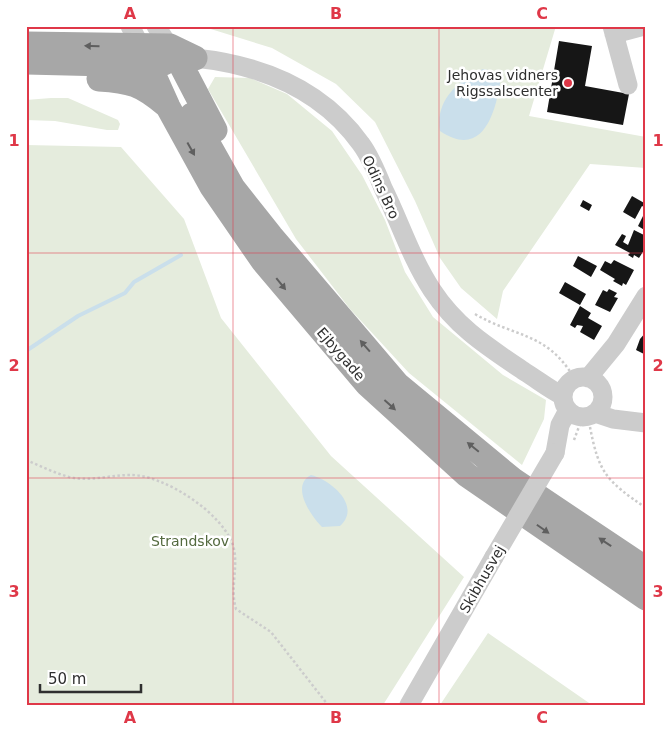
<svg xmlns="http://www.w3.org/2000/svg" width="672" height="731" font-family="'DejaVu Sans',sans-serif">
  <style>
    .green { fill: #e5ecdd }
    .water { fill: #cadfeb }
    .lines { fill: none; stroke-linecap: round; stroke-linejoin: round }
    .stream { stroke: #cadfeb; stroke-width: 4 }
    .building { fill: #161616 }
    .path { stroke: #ccc; stroke-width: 2.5; stroke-dasharray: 2.5 2.5; stroke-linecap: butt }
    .minor { stroke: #ccc; stroke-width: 19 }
    .major { stroke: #a7a7a7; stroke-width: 25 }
    .minor-bridge { stroke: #ccc; stroke-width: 19 }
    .oneway { fill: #5f5f5f }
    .grid { fill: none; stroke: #df3848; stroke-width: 1; stroke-opacity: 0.55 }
    .poi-dot { fill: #df3848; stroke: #fff; stroke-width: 2 }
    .labels { text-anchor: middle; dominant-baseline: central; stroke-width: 5; stroke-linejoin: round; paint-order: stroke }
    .poi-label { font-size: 14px; fill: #2f2f2f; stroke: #fff; text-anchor: end }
    .street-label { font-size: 14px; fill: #2f2f2f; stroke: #fff }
    .park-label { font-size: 14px; fill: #53693e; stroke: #fff }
    .neatline { fill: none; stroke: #df3848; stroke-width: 2 }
    .grid-label { font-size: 16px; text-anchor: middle; font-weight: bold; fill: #df3848 }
  </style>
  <rect width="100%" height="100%" fill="#fff"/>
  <path class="green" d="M 201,26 L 556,26 L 529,116 L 646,137 L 646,168 L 590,164 L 503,291 L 497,319 L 461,288 L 440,258 L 415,201 L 375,122 L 336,84 L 272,48 Z
    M 215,77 L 250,78 L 287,94 L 332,131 L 362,175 L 385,220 L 405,272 L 433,317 L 503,375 L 546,400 L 544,419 L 522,465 L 409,373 L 350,309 L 296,239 L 208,89 Z
    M 51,98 L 68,98 L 118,120 L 120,124 L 118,130 L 107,130 L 55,121 L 26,120 L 26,100 Z
    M 26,145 L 121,147 L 184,219 L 221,318 L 331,456 L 464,577 L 383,705 L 26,705 Z
    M 488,633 L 592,705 L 440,705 Z"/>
  <path class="water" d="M 483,69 L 494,71 L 501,76 C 497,109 484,161 440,131 C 435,100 458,81 483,69 Z
    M 311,475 C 331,480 362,506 340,526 L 322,527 C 311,516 290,486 311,475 Z"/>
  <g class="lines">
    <path class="stream" d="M 26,351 L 78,316 L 125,293 L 134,282 L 181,255"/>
  </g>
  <path class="building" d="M 559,41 L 592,46 L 585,86 L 629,94 L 623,125 L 547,112 Z
    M 632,196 L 646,204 L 646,208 L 642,206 L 635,219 L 623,212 Z
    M 583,200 L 592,205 L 589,211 L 580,206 Z
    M 646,210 L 646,231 L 638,226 Z
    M 634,230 L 646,236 L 646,247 L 639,258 L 634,255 L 633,258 L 628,255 L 630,253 L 615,245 L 622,234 L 626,236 L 623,242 L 628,245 Z
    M 578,256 L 597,266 L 591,277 L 573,266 Z
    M 614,260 L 634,270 L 626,285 L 623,283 L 622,286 L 613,281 L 615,279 L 600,270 L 605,261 L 611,264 Z
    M 565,282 L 586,294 L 580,305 L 559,293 Z
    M 609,289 L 617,293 L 614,297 L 618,298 L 610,312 L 595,305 L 603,290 L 607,292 Z
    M 580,306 L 591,313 L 588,318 L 602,326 L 594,340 L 580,332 L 583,326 L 577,325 L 575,328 L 570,325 Z
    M 646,332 L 646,355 L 636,350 L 640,339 Z"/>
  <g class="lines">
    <path class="path" d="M 475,314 C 514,337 546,332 573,376
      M 590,427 C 599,474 607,481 646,508
      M 574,440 L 580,424
      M 26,460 C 40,466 55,473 69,477 C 90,482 109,475 130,475 C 163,474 226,514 234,549 C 238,568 230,589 236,609 L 271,632 L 328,705"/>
    <path class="minor" d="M 130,26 L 141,47
      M 156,26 L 174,54
      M 612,26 L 628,85
      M 614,34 L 644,26
      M 195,58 C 261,65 321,88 361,144 C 370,156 377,173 383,188 C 400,222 411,258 432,290 C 457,328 488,347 525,372 C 538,380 549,389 563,396
      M563 397a20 20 0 1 1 40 0a20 20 0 1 1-40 0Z
      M 588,378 L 616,344 L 646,296
      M 595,413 L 613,419 L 646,423
      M 555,453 L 560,425 L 568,410
      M 409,705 L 494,557"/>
    <path class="major" d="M 26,44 L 170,46 L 195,58
      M 141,47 L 168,107 L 212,187 L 263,261 L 367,384 L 467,475 L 646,598
      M 179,61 L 215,130
      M 26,62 L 149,65 L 164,63
      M 99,79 C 131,81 141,84 166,105
      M 192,115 L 233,188 L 271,236 L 398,385 L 513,480 L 646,569"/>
    <path class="minor-bridge" d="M 494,557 L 555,453"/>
  </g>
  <defs><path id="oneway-solid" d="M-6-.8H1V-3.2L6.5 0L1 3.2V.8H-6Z" transform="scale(1.25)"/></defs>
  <g class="oneway">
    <use href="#oneway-solid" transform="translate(92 46) rotate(-178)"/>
    <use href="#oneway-solid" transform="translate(191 149) rotate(61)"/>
    <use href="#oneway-solid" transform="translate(281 284) rotate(51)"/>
    <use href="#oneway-solid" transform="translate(365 346) rotate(-131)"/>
    <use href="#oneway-solid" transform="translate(390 405) rotate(42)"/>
    <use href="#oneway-solid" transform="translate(473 447) rotate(-141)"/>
    <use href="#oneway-solid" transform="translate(543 529) rotate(35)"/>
    <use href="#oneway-solid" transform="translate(605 542) rotate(-146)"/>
  </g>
  <path class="grid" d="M 233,26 L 233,705M 439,26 L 439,705M 26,253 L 646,253M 26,478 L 646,478"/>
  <circle class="poi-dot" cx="568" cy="83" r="5"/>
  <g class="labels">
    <g class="poi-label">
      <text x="558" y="75">Jehovas vidners<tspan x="558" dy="16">Rigssalscenter</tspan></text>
    </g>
    <g class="street-label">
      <text transform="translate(381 187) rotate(65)">Odins Bro</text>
      <text transform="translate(341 354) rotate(49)">Ejbygade</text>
      <text transform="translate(482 579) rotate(-60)">Skibhusvej</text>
    </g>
    <g class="park-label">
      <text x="190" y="541">Strandskov</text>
    </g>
  </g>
  <rect width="672" height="731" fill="none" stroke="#ffffff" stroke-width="55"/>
  <path d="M40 684v8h101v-8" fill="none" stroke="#2f2f2f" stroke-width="2.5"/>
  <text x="48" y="684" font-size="15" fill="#2f2f2f" stroke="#ffffff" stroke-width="4" paint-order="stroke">50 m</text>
  <rect x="28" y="28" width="616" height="676" class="neatline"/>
  <g class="grid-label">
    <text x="130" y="19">A</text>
    <text x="336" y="19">B</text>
    <text x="542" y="19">C</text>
    <text x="14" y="146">1</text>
    <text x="658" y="146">1</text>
    <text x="14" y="371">2</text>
    <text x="658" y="371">2</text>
    <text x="14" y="597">3</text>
    <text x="658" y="597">3</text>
    <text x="130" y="723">A</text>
    <text x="336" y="723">B</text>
    <text x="542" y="723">C</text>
  </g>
</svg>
